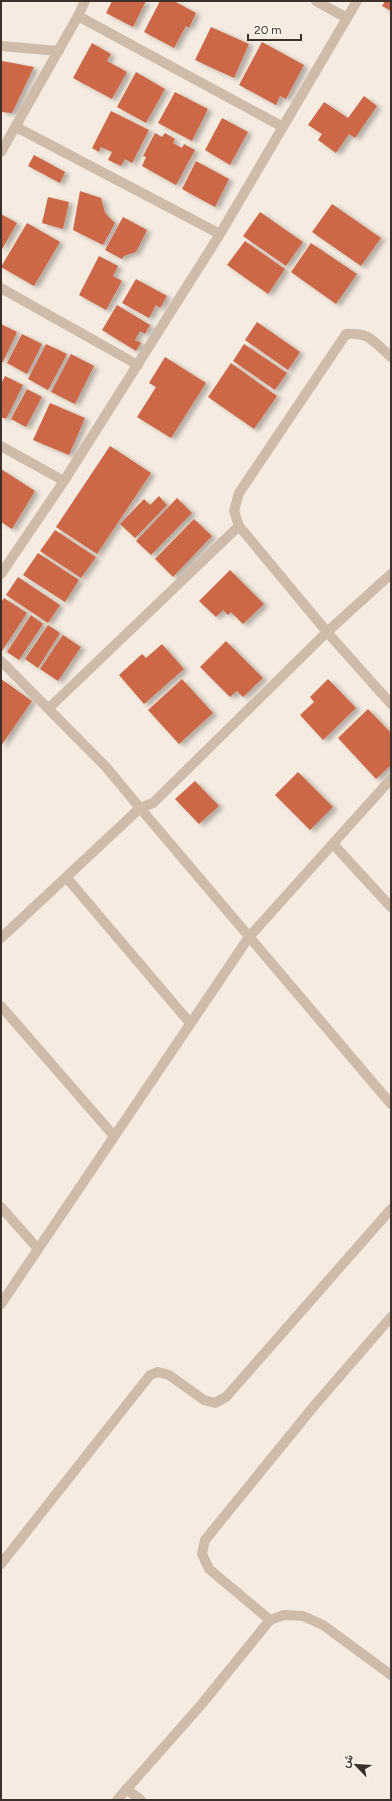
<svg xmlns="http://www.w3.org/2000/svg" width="392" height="1801" font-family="Figtree,Vazirmatn,sans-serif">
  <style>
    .building { fill: #cc6846; filter: url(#shadow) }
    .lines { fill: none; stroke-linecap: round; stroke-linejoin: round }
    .minor { stroke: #cebbaa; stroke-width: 10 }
  </style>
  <defs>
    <filter id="shadow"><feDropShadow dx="4.5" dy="2.5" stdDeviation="2" flood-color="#0004"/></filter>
  </defs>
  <rect width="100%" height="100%" fill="#f5ebe0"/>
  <path class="building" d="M 112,1 L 146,1 L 133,27 L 106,13 Z
    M 160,1 L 174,1 L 196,13 L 189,28 L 186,26 L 174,48 L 144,32 Z
    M 385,1 L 391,1 L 391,11 L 382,6 Z
    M 211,27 L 249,44 L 234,78 L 195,60 Z
    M 262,42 L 304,65 L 286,99 L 280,96 L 276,105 L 239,85 Z
    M 92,43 L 111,54 L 107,61 L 127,72 L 112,99 L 73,78 Z
    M 2,61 L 34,67 L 12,113 L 1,112 Z
    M 136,72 L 165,89 L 146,123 L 117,107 Z
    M 175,92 L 208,109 L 192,141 L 158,123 Z
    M 364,96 L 377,106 L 355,138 L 349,134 L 336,153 L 318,140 L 322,134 L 308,125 L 324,102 L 348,118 Z
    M 111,111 L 149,130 L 132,163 L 125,159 L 121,166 L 108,160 L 112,152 L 101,147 L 99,152 L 92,148 Z
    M 222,118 L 248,132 L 230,165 L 205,150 Z
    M 155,133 L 162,137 L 165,133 L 175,139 L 173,143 L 182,148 L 184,144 L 195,150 L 176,185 L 142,166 L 146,157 L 143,156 Z
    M 34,155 L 65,172 L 60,183 L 28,166 Z
    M 196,161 L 229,179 L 215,207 L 182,189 Z
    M 80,191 L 101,198 L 105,213 L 115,223 L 103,245 L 73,230 Z
    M 48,197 L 69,202 L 63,229 L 42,223 Z
    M 332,204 L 381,238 L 361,266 L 312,232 Z
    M 260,212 L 303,242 L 286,266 L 243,236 Z
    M 1,214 L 17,223 L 1,251 Z
    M 123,217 L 147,230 L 136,252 L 124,256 L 122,259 L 105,250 Z
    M 27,223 L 60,242 L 34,286 L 1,267 Z
    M 245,241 L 285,269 L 268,294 L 227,265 Z
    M 311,243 L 357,274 L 336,304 L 291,272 Z
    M 99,256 L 118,266 L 113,276 L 122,281 L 106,310 L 79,295 Z
    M 136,279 L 167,296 L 160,308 L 156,305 L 149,318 L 122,303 Z
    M 117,305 L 150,325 L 145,334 L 140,331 L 135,340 L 141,343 L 136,351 L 102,330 Z
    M 257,322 L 300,352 L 288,370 L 245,340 Z
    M 1,324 L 17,332 L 3,362 L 1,362 Z
    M 22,334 L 42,344 L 27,374 L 7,363 Z
    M 46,344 L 67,354 L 48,390 L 28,379 Z
    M 244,344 L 287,373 L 275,390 L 233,361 Z
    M 71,354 L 94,366 L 75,404 L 51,392 Z
    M 165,357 L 206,383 L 171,438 L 137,417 L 156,387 L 149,383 Z
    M 231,363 L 277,396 L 254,429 L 208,397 Z
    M 5,376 L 23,385 L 6,419 L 1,417 L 1,384 Z
    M 27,389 L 42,397 L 26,427 L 11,419 Z
    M 50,403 L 85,418 L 69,455 L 33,440 Z
    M 110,446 L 151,473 L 97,554 L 56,527 Z
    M 1,469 L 35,491 L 12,529 L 1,522 Z
    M 159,496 L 167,505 L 135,538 L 120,524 L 144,499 L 150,505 Z
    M 177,498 L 192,513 L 151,555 L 136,541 Z
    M 194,519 L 212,536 L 173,577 L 155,559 Z
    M 55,530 L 96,557 L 81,578 L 40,551 Z
    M 38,553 L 79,580 L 65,602 L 23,575 Z
    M 230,570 L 264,604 L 243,624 L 231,612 L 228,615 L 223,610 L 216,617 L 199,601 Z
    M 18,577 L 60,605 L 48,623 L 6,595 Z
    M 4,598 L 27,613 L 2,651 L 1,650 L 1,602 Z
    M 31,615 L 43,624 L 19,660 L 7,652 Z
    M 48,625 L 60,633 L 38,668 L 25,659 Z
    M 63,635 L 81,647 L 58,681 L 40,669 Z
    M 226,641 L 263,678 L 243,697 L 237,691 L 230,697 L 200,667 Z
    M 162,644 L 184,669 L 144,704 L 119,675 L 142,654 L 146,658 Z
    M 1,679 L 32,701 L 1,746 Z
    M 182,679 L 213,713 L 179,744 L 148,710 Z
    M 328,679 L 356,708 L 323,740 L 300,715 L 314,702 L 310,697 Z
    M 368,709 L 391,733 L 391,765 L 376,779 L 338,738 Z
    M 298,772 L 333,807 L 310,830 L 275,795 Z
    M 195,781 L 219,806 L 199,824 L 175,799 Z"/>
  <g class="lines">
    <path class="minor" d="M 316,1 L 347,18
      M 78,16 L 283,127
      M 1,46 L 59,51
      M 16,127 L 220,234
      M 1,152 L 78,16 L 85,1
      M 1,288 L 138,365
      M 391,357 C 374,342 370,332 346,334 L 239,493 L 234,511 L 239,526 L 327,632 L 391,704
      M 1,446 L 64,481
      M 1,574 L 64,481 L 220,234 L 357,1
      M 1,661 L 106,767 L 140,808 L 153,803 L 327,632 L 391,574
      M 49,708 L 239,526
      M 333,844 L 391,907
      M 66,877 L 190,1023
      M 1,938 L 140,808 L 391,1104
      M 1,1006 L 114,1136
      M 1,1207 L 38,1249
      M 1,1304 L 249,937 L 391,779
      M 1,1564 L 150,1375 L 158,1372 L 169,1375 L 204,1400 L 215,1403 L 226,1397 L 391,1209
      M 270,1620 L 209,1569 L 202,1554 L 205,1540 L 314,1406 L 391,1317
      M 126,1789 L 141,1800
      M 117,1800 L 201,1705 L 270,1620 L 284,1615 L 303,1616 L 323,1625 L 391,1675"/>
  </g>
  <rect width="392" height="1801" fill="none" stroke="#3b302a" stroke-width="4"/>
  <g transform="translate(356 1765) rotate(295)" stroke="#fbf5ed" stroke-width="3" paint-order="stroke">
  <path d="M0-3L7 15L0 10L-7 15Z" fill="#3b302a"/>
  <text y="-6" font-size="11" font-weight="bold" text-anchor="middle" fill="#3b302a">ش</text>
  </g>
  <path d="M248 34v6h53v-6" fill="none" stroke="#3b302a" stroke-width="2"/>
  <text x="254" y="34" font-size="12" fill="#3b302a" stroke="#fbf5ed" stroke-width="3" paint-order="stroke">20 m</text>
</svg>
